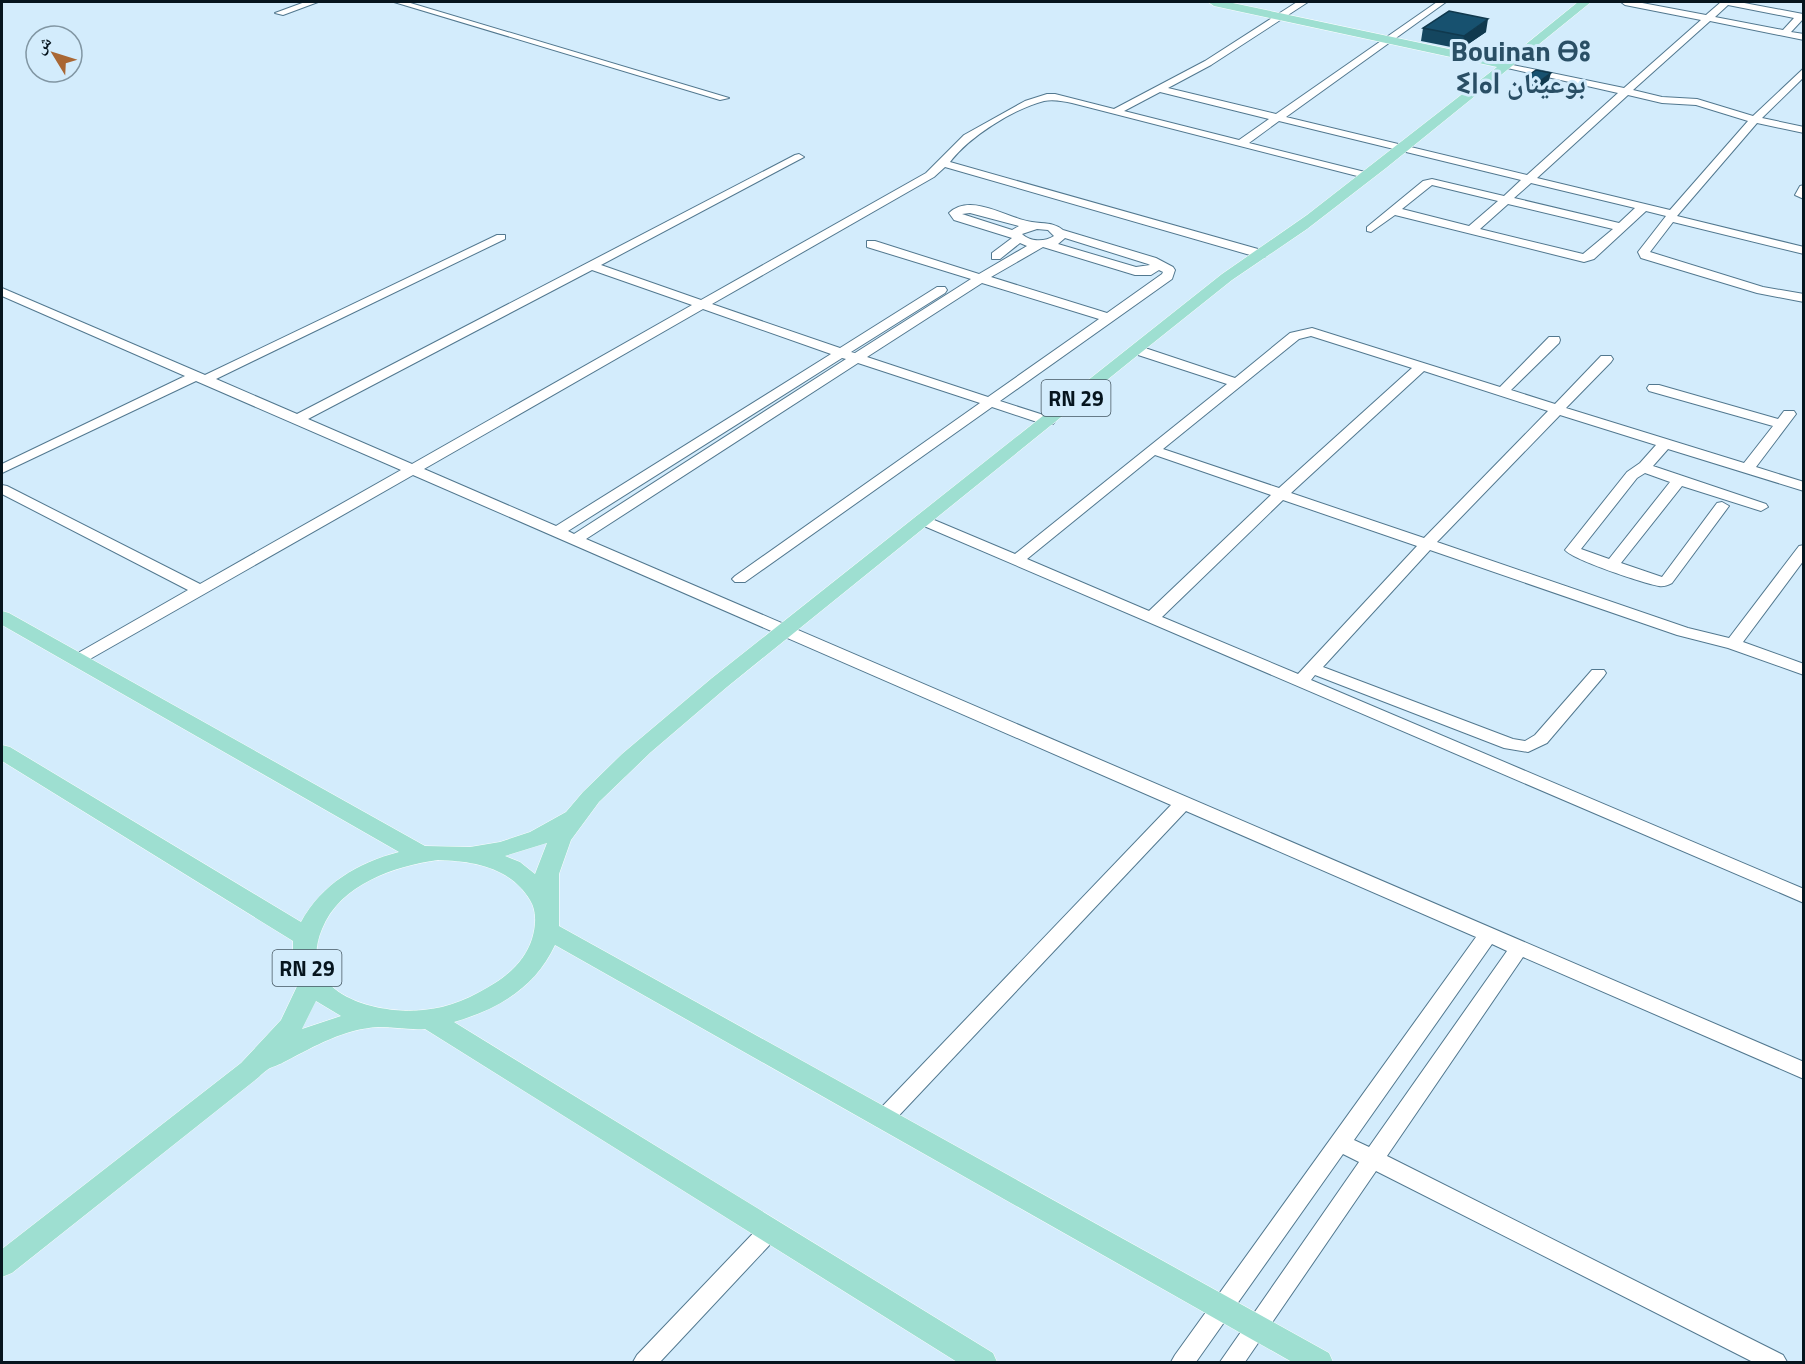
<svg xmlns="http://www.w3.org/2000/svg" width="1805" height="1364" font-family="'Titillium Web','Noto Naskh Arabic','Noto Sans Tifinagh',sans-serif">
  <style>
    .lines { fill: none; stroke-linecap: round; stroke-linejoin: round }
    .minor-casing { stroke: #52788f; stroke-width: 2 }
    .major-casing { stroke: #fff; stroke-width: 1 }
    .minor { fill: #fff; fill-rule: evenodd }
    .major { fill: #9edfd1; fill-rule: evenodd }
    .wall { fill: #14465f }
    .shaded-wall { fill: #10394e }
    .building { fill: #17516f; stroke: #10394e; stroke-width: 1.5 }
    .labels { text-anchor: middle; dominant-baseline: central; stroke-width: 6; stroke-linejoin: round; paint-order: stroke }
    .shield { fill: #d3ecfc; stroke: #445661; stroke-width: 1.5 }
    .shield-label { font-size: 21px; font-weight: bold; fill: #06151e }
    .far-town-label { font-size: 28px; font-weight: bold; fill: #2a4f65; stroke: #d3ecfc }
  </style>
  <rect width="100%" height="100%" fill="#d3ecfc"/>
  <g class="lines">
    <g class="minor-casing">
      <path id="minor" d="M 305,2 L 318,2 L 283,15 L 275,13 Z
        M 394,2 L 407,2 L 729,98 L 720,100 Z
        M 1297,2 L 1308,2 L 1211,65 L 1168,88 L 1276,114 L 1437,2 L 1446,2 L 1286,117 L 1527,175 L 1618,93 L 1503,67 L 1503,63 L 1624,88 L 1701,20 L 1625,5 L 1621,2 L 1637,2 L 1706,15 L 1721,2 L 1739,2 L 1803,14 L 1804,18 L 1791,32 L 1804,34 L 1804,40 L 1710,21 L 1633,90 L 1662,97 L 1697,99 L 1753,116 L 1804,68 L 1804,77 L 1762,118 L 1804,127 L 1804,133 L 1757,123 L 1677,216 L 1804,247 L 1804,254 L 1673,222 L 1650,252 L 1763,287 L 1804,294 L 1804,302 L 1757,293 L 1641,258 L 1638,252 L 1666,216 L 1646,211 L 1594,259 L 1584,262 L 1395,215 L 1371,232 L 1367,231 L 1367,227 L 1423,181 L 1432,179 L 1504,196 L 1521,180 L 1279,121 L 1249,143 L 1369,173 L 1371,175 L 1365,178 L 1072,103 C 1063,101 1053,99 1044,101 C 1013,109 969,137 950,162 L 1265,251 L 1265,257 L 1257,257 L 945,167 L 934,177 L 712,304 L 840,348 L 937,287 L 945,287 L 947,290 L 945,293 L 851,352 L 855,353 L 971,279 L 867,247 L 867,241 L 875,241 L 979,274 L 1027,246 L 1020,243 L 1000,259 L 992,259 L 992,253 L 1012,238 L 954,220 L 949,213 C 971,192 1008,219 1032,222 C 1043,224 1054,222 1063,230 L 1156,258 L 1173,267 L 1175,270 L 1172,279 L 1000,401 L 1053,418 L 1055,421 L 1053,424 L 1043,424 L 992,407 L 745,582 L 735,582 L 732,579 L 735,576 L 980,403 L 858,363 L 586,539 L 1804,1062 L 1804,1079 L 1523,957 L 1387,1156 L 1783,1355 L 1787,1362 L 1753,1362 L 1376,1171 L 1245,1362 L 1220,1362 L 1359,1162 L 1343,1154 L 1196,1362 L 1171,1362 L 1175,1355 L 1476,937 L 1186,811 L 890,1125 L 883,1127 L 876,1125 L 872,1119 L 876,1113 L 1171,805 L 413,475 L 83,663 L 71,663 L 69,660 L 71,657 L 188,590 L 2,494 L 2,485 L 7,486 L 200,584 L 401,470 L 196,381 L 2,473 L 2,464 L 185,376 L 2,296 L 2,288 L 205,375 L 497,235 L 505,235 L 505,239 L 216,379 L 297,414 L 795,155 L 799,154 L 804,157 L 601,265 L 701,300 L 926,173 L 964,135 L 1025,101 L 1047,94 L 1055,94 L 1114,109 L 1205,61 ZM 1728,5 L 1794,18 L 1783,30 L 1715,17 ZM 1160,92 L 1269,119 L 1239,140 L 1124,111 ZM 1628,95 L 1662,103 L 1696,105 L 1748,121 L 1670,210 L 1537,178 ZM 1531,183 L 1635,208 L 1619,223 L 1514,198 ZM 1432,185 L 1498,201 L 1469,226 L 1402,209 ZM 1508,204 L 1613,229 L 1583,254 L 1480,229 ZM 970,213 L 1019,226 L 1012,230 L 962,214 ZM 1037,229 L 1048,230 L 1054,236 C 1045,242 1030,242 1022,234 ZM 1065,238 L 1148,264 L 1150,265 L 1136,267 L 1058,244 ZM 1043,247 L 1135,275 L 1151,275 L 1159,270 L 1163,272 L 1162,274 L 1107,313 L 991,277 ZM 592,270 L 692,305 L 412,464 L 308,419 ZM 982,283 L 1099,319 L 988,397 L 867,357 ZM 703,309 L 831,354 L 556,526 L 424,469 ZM 842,358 L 846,359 L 574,534 L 568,531 ZM 1492,944 L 1507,951 L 1369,1147 L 1354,1140 Z
        M 1804,185 L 1804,199 L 1795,195 L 1800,186 Z
        M 1312,328 L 1500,387 L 1549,337 L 1559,337 L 1560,340 L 1559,343 L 1511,390 L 1555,404 L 1601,356 L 1611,356 L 1613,359 L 1611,362 L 1566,408 L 1744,463 L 1773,426 L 1649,391 L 1647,388 L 1649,385 L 1659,385 L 1778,419 L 1784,411 L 1794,411 L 1796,414 L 1756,467 L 1804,482 L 1804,491 L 1668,449 L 1653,466 L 1766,504 L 1768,507 L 1761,511 L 1682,486 L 1621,563 L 1662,577 L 1717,503 L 1722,502 L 1729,506 L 1672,583 C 1668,585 1664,587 1659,586 C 1643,583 1573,560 1565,550 L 1627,472 L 1640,463 L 1656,445 L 1560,415 L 1437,542 L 1688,628 L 1729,638 L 1799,546 L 1804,545 L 1804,560 L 1743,642 L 1804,664 L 1804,675 L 1728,648 L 1677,635 L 1430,550 L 1323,667 L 1513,739 L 1525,741 L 1535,735 L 1592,670 L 1604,670 L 1606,673 L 1604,676 L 1547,743 L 1528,752 L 1504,748 L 1315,675 L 1311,680 L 1804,889 L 1804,903 L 917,523 L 915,520 L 917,517 L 927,517 L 1015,554 L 1227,384 L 1132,353 L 1131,350 L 1132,347 L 1142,347 L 1235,378 L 1290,333 ZM 1311,336 L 1412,368 L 1279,488 L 1163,449 L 1299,339 ZM 1424,371 L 1548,411 L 1424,538 L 1291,493 ZM 1155,455 L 1271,495 L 1149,611 L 1027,559 ZM 1645,473 L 1670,482 L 1609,559 L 1581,549 L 1637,478 ZM 1283,500 L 1417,546 L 1298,674 L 1162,617 Z
        M 769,1222 L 777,1225 L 780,1231 L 777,1237 L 660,1362 L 633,1362 L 637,1355 L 761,1225 Z"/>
    </g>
    <g class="major-casing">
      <path id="major" d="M 1208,2 L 1228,2 L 1505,61 L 1578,2 L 1591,2 L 1386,168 L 1307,229 L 1232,280 L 1138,355 L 727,687 L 651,752 L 599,802 L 571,840 L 559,874 L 559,926 L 1329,1353 L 1333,1362 L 1292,1362 L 555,945 C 535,988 498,1009 454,1022 L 993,1353 L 997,1362 L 957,1362 L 425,1029 C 409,1030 393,1027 378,1027 C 344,1029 315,1046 286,1061 C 272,1069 272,1064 259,1077 L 12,1273 L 2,1277 L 2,1249 L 241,1063 L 281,1020 L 300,980 L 293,962 L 293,941 L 2,761 L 2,745 L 10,747 L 301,922 C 322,884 357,863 399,852 L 2,625 L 2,611 L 9,613 L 425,846 L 470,847 L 500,842 L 530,832 L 566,812 L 583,792 L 622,754 L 712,678 L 1222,274 L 1307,215 L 1497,67 L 1214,6 ZM 547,843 L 535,874 L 520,862 L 505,856 ZM 438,860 C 473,861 510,867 530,900 C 537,911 536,926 532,939 C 526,958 511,973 495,983 C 473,997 449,1008 423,1010 C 375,1015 295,993 322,929 C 340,884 395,866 438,860 ZM 316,1001 L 341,1016 L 302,1029 Z"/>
    </g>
    <use href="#minor" class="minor"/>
    <use href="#major" class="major"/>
  </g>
  <path class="wall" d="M 1423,28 L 1486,32 L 1461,49 L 1421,41 Z
    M 1525,78 L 1549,80 L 1539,88 L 1524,84 Z"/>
  <path class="shaded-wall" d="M 1488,19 L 1486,32 L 1461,49 L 1464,36 Z
    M 1551,73 L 1549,80 L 1539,88 L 1540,81 Z"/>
  <path class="building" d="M 1449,11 L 1488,19 L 1464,36 L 1423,28 Z
    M 1536,70 L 1551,73 L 1540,81 L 1525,78 Z"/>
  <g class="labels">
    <g class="shield">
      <rect x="1041.5" y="380" width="69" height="36" rx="4.5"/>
      <rect x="272.5" y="950" width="69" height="36" rx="4.5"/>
    </g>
    <g class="shield-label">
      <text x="1076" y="398">RN 29</text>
      <text x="307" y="968">RN 29</text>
    </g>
    <g class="far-town-label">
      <text x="1521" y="50">Bouinan ⴱⵓ<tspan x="1521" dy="32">ⵉⵏⴰⵏ بوعينان</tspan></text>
    </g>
  </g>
  <rect width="1805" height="1364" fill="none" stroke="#06151e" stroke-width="6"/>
  <g transform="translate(54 54) rotate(308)"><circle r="28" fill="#d3ecfc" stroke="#8196a3" stroke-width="1.5"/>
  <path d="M0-4.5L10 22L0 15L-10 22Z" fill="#a96734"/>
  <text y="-9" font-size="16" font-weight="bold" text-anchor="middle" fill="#06151e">ش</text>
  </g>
</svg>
